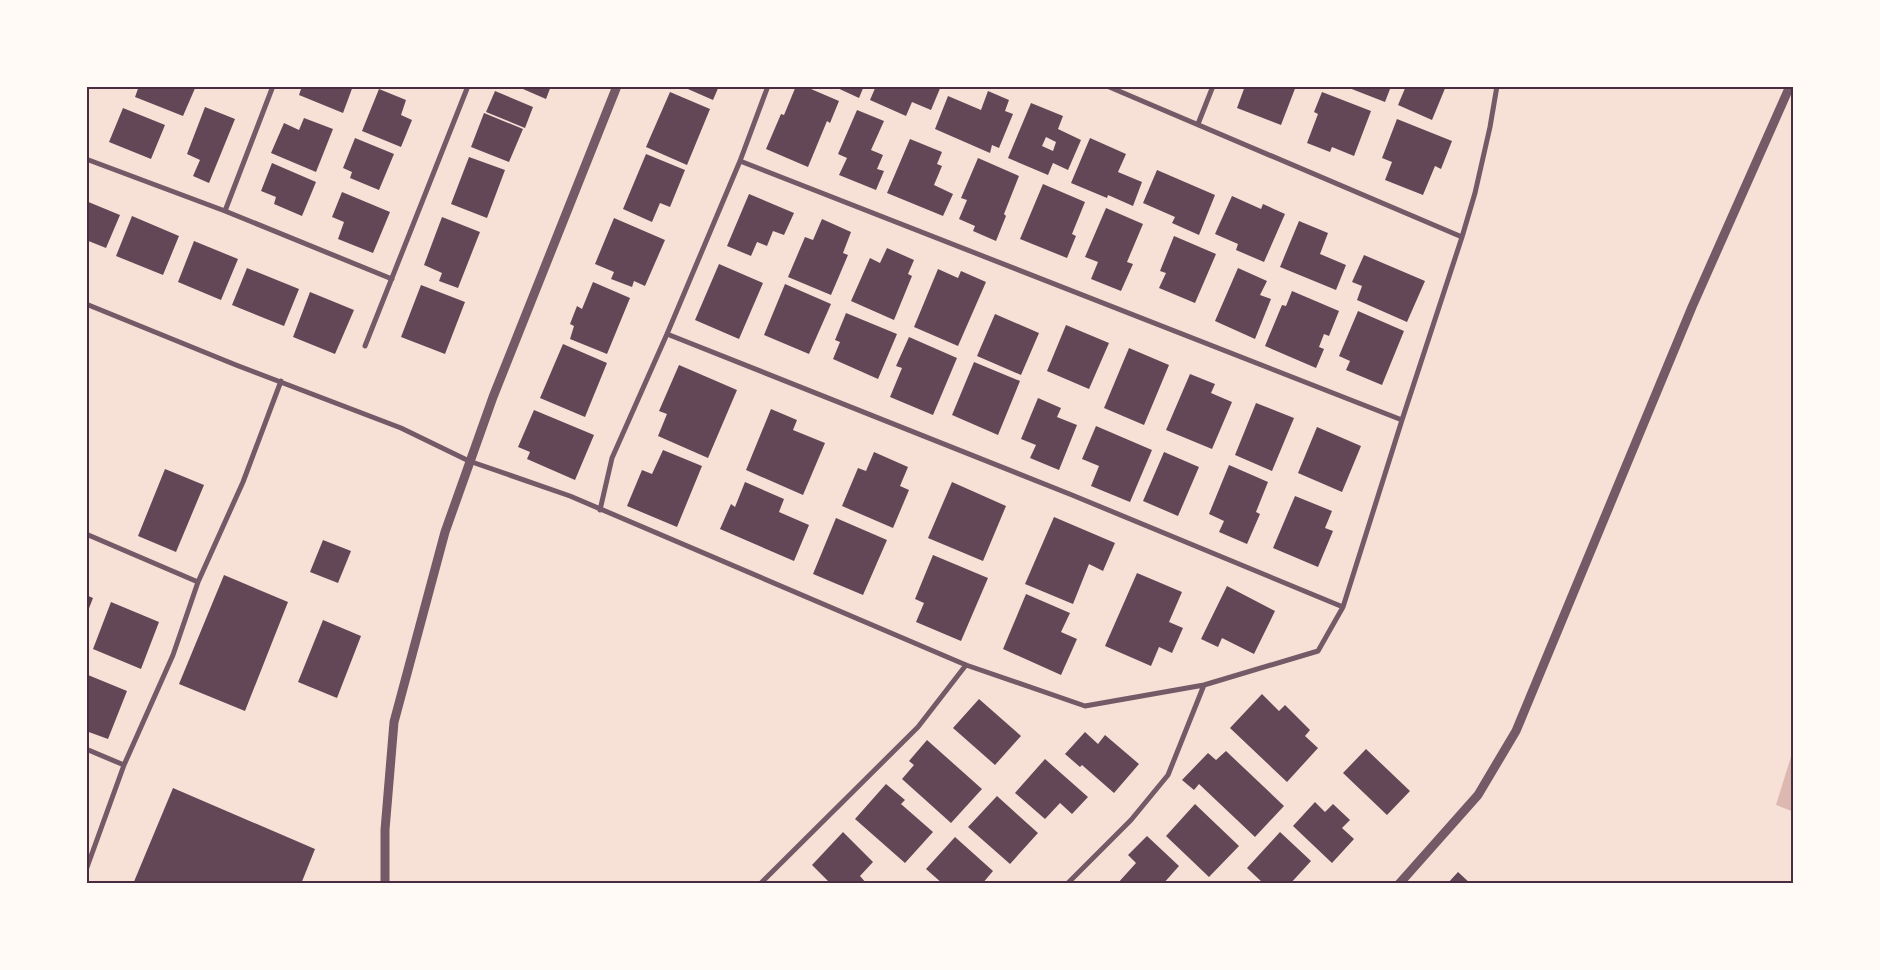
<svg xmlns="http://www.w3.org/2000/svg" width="1880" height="970" font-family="'Roboto Condensed',sans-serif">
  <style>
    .water { fill: #dcb8b0 }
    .building { fill: #644757; fill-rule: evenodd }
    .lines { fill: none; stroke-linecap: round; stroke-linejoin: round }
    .minor { stroke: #755966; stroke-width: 5 }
    .tertiary { stroke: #755966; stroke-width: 9 }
    .neatline { fill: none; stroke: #4a2c40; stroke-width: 2 }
  </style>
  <rect width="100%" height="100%" fill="#f7e1d7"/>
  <path class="water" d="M 1794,747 L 1794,812 L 1776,805 Z"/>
  <path class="building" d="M 139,86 L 196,86 L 183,116 L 135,97 Z
    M 302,86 L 353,86 L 343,113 L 299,95 Z
    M 516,86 L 551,86 L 546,99 Z
    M 681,86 L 719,86 L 713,100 Z
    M 796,86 L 804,86 L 839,101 L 830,123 L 827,121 L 808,167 L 766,149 L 781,114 L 784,115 Z
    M 833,86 L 864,86 L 859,98 Z
    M 876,86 L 941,86 L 931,110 L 912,102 L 906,116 L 870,100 Z
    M 1245,86 L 1296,86 L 1281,125 L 1237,108 Z
    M 1344,86 L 1385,86 L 1390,89 L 1385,102 Z
    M 1406,86 L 1446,86 L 1432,120 L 1398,105 Z
    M 379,89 L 406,100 L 401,115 L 412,120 L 401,147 L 362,131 Z
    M 495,91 L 533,107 L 525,128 L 486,112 Z
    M 988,91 L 1009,100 L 1005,111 L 1013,114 L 999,148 L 992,145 L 990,153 L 935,129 L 948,96 L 981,110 Z
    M 670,92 L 710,109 L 687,165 L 646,147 Z
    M 1322,92 L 1371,111 L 1354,156 L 1332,147 L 1330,152 L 1307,143 L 1318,114 L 1314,112 Z
    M 1031,103 L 1063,116 L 1058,129 L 1081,140 L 1068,170 L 1053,163 L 1048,175 L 1008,158 ZM 1046,137 L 1056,142 L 1053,151 L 1042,146 Z
    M 205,107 L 235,119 L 209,183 L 193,176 L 200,160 L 187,154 Z
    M 123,108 L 165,125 L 151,159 L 109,142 Z
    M 857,110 L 884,121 L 871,150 L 883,155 L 877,169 L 884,171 L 876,190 L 839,175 L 847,158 L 838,154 Z
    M 484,113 L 523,129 L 509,162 L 471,147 Z
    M 304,118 L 333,129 L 316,172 L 271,153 L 284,123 L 299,130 Z
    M 1397,119 L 1452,141 L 1441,169 L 1435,166 L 1423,195 L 1385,180 L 1392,162 L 1382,158 Z
    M 355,138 L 394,154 L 379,190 L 350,178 L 352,172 L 343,168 Z
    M 1090,138 L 1126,154 L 1118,172 L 1142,182 L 1133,206 L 1108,195 L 1107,198 L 1071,183 Z
    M 910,139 L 942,152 L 937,164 L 942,166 L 934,185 L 953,194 L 943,216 L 887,193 Z
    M 646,154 L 685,170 L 670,207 L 660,203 L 652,222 L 623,209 Z
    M 469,157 L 505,170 L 487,218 L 451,204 Z
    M 978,158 L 1019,176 L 1004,214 L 1006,216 L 996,241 L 973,231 L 975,226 L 959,219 L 967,200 L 961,198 Z
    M 272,163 L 316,182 L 302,216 L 274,204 L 276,197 L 261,191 Z
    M 1157,170 L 1215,195 L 1199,235 L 1172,223 L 1175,217 L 1143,203 Z
    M 1043,184 L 1085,202 L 1072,234 L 1076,236 L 1067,258 L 1020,239 Z
    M 342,192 L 390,212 L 373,253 L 338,239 L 344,222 L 332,217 Z
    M 749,194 L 794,213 L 784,235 L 773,231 L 767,246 L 757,242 L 751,256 L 727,246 Z
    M 1232,196 L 1261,209 L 1263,204 L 1285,214 L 1264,262 L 1236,250 L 1238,244 L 1215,234 Z
    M 86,201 L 120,215 L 106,248 L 86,240 Z
    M 1106,208 L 1143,224 L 1127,262 L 1133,264 L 1121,291 L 1091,279 L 1098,262 L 1085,257 Z
    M 132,216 L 179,236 L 163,275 L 116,256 Z
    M 442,217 L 480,232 L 458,288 L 439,281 L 442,273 L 424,265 Z
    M 614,218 L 665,240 L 645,286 L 634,281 L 632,287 L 611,279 L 614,272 L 595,264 Z
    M 822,219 L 851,232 L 843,253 L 848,255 L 831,295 L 788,277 L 805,237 L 813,240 Z
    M 1299,221 L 1328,233 L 1320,254 L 1346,265 L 1336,290 L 1280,267 Z
    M 1174,236 L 1216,254 L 1195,303 L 1159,288 L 1166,273 L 1160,271 Z
    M 194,241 L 238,259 L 221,300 L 178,282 Z
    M 887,248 L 914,260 L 908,274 L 912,276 L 894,320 L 851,301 L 870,258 L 880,263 Z
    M 1364,255 L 1425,281 L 1407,322 L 1357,300 L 1362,286 L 1352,282 Z
    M 719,264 L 763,283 L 739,339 L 695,320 Z
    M 247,268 L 299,289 L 284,326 L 232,305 Z
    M 1238,268 L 1267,281 L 1260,295 L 1271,299 L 1255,339 L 1215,321 Z
    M 938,269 L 958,278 L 961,271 L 986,282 L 958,346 L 914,327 Z
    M 593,282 L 630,298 L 607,354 L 570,339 L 574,326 L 570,324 L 577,306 L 582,309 Z
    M 785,284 L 831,304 L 809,354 L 764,335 Z
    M 421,285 L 465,302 L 445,354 L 401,337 Z
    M 1292,291 L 1339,311 L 1329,336 L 1324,334 L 1319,347 L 1324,349 L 1316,368 L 1265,346 L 1282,305 L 1286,306 Z
    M 310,292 L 354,310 L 335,354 L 293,337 Z
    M 1358,311 L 1404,331 L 1382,385 L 1346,370 L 1350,361 L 1339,356 Z
    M 846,313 L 897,334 L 878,379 L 833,359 L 840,342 L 835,340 Z
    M 995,314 L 1039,333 L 1021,375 L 977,356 Z
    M 1066,325 L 1109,343 L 1089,389 L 1047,371 Z
    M 909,337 L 957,358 L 933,415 L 890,397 L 902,368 L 896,366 Z
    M 563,344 L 607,363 L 585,417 L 540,398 Z
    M 1129,348 L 1169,365 L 1144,425 L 1104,408 Z
    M 974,362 L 1020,381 L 998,435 L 952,415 Z
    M 679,365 L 737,390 L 708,458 L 658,436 L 667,414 L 659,411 Z
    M 1190,374 L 1215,384 L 1211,393 L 1232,402 L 1212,449 L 1166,430 Z
    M 1038,398 L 1061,408 L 1057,417 L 1077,425 L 1059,470 L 1030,458 L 1036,445 L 1021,439 Z
    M 1256,403 L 1294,418 L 1272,471 L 1235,455 Z
    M 771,409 L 797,420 L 793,430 L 825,443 L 803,495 L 746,470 Z
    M 534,410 L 594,435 L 575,480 L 527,459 L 530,452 L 518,447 Z
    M 1096,426 L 1152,450 L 1130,502 L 1091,486 L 1099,466 L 1082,459 Z
    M 1317,427 L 1361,446 L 1342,492 L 1298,473 Z
    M 663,450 L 702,466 L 677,527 L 627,506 L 642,470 L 652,474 Z
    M 874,452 L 908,467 L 900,486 L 909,490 L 893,528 L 842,506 L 858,468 L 866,471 Z
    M 1164,452 L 1199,467 L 1178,516 L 1143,501 Z
    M 1229,465 L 1268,482 L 1256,512 L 1260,514 L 1247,544 L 1219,532 L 1224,521 L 1209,514 Z
    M 165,469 L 204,485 L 176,552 L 138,536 Z
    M 745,482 L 784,499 L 779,512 L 809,525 L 794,561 L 720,529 L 731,504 L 735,507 Z
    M 952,482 L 1006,506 L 983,561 L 928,538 Z
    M 1295,496 L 1332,511 L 1325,528 L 1333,531 L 1318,567 L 1273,548 Z
    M 1054,517 L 1115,543 L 1103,571 L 1089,564 L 1073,604 L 1025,584 Z
    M 836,518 L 887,540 L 863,595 L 813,574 Z
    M 323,540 L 351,551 L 338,583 L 310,572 Z
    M 933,555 L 988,578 L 961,641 L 916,622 L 924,603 L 915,599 Z
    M 1137,573 L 1182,592 L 1169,622 L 1183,628 L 1172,653 L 1159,647 L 1151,666 L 1105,646 Z
    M 224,575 L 288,602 L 245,711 L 179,684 Z
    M 1227,586 L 1275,611 L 1254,654 L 1222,638 L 1218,647 L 1201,639 Z
    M 1026,594 L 1070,613 L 1061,632 L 1077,639 L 1061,675 L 1003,649 Z
    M 86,595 L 93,598 L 86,616 Z
    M 111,602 L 159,622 L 141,669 L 93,649 Z
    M 323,620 L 361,636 L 337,698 L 298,682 Z
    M 88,675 L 127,691 L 108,739 L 86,731 L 86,679 Z
    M 1262,694 L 1279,711 L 1285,705 L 1310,730 L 1305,736 L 1318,748 L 1287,782 L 1230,728 Z
    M 979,699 L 1021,736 L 995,765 L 953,728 Z
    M 1085,732 L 1098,744 L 1105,735 L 1139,764 L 1114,793 L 1082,765 L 1080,767 L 1065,754 Z
    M 927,740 L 982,789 L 951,823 L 902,779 L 914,765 L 909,761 Z
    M 1366,749 L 1410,791 L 1387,815 L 1343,773 Z
    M 1226,751 L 1284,806 L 1255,837 L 1199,784 L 1194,790 L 1182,780 L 1208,753 L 1216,760 Z
    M 1045,759 L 1088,797 L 1072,814 L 1060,803 L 1045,819 L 1015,793 Z
    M 886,784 L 905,800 L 901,804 L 933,832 L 905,863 L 855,819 Z
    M 173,788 L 315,849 L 301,884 L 133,884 Z
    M 997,796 L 1038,833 L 1010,864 L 968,827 Z
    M 1315,802 L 1325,812 L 1333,804 L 1350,820 L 1342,828 L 1354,839 L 1332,863 L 1293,826 Z
    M 1195,804 L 1239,846 L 1209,877 L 1166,836 Z
    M 843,832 L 873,862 L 860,876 L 867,884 L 831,884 L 812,865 Z
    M 1280,832 L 1311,861 L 1290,884 L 1264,884 L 1247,868 Z
    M 1147,836 L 1179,866 L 1163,884 L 1117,884 L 1136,863 L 1128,855 Z
    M 955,837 L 993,871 L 982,884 L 943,884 L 926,869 Z
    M 1458,872 L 1471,884 L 1447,884 Z"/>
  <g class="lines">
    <path class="minor" d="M 1107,86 L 1462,237
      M 1198,124 L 1213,86
      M 86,159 L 225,211 L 392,279
      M 740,161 L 1402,420
      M 225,211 L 273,86
      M 86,304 L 236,365 L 401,428 L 469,461 L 570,496 L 966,665 L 1085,706 L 1204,685 L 1318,651 L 1343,607 L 1402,420 L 1462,237 L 1475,193 L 1490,127 L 1497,86
      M 667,334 L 1072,495 L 1343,607
      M 365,346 L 468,86
      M 600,510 L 612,458 L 667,334 L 740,161 L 768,86
      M 86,534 L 198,582
      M 86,749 L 124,765
      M 86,870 L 124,765 L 173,655 L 198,582 L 243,482 L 281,381
      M 760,884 L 918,727 L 966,665
      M 1067,884 L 1131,820 L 1168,775 L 1204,685"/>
    <path class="tertiary" d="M 385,884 L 385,830 L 394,722 L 445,532 L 493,397 L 617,86
      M 1399,884 L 1478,795 L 1516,731 L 1692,307 L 1790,86"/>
  </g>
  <rect width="1880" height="970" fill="none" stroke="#fffaf5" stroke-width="175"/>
  <rect x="88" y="88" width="1704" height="794" class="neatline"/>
</svg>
